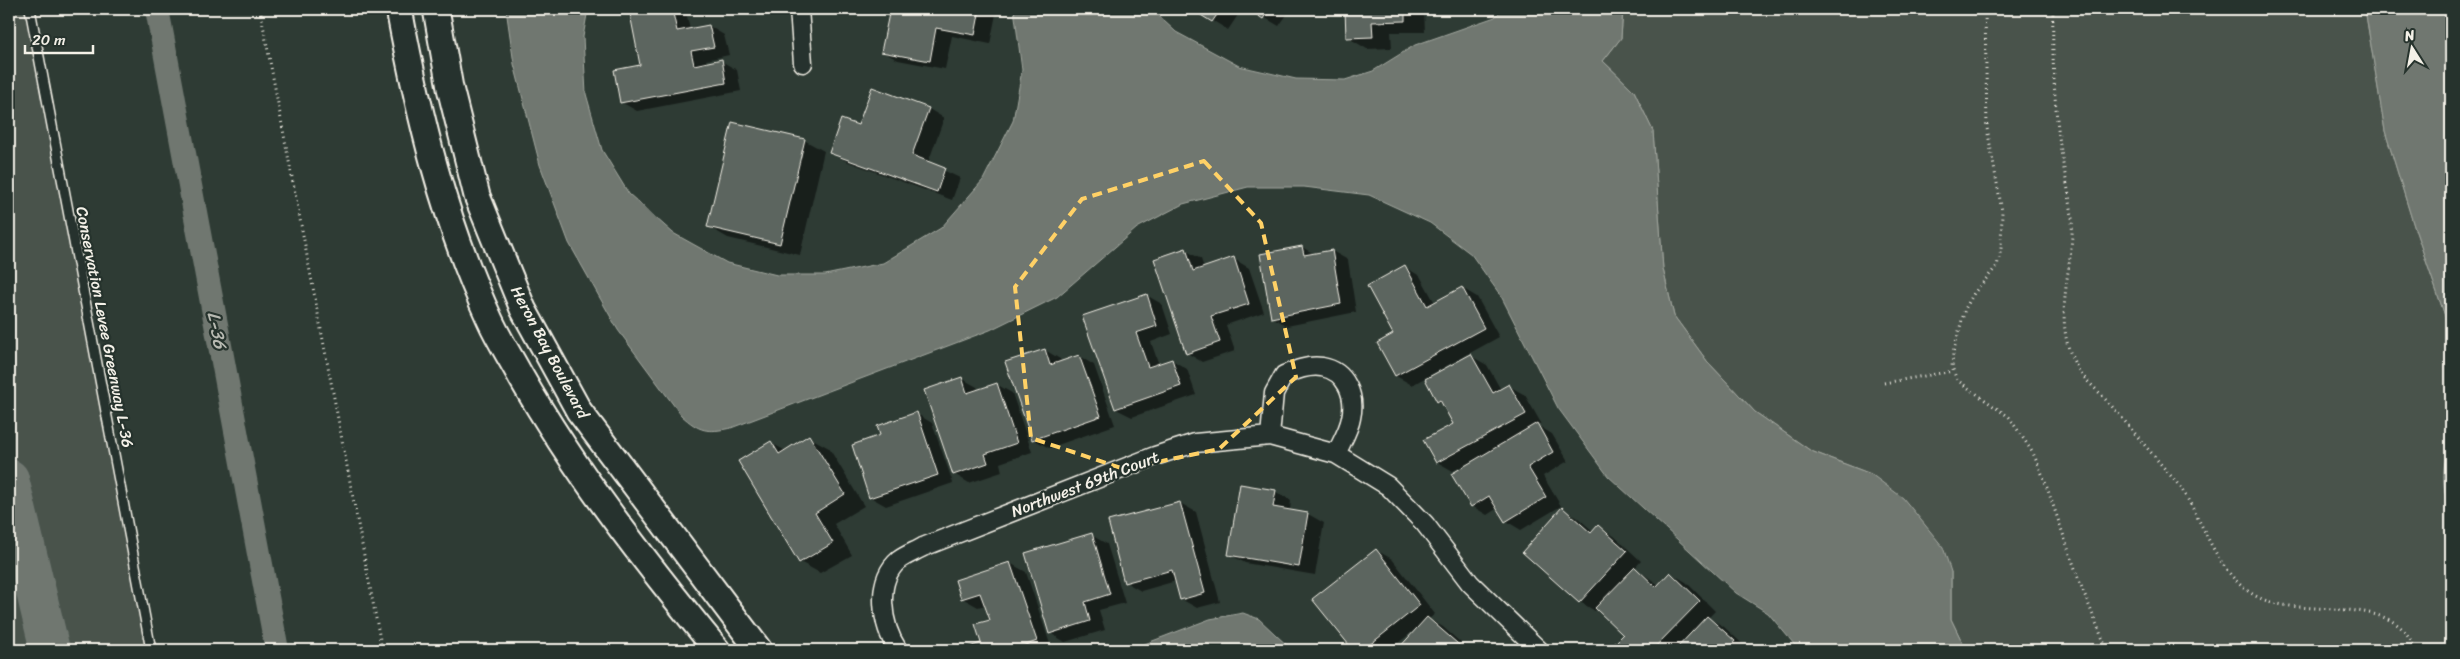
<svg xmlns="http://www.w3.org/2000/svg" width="2460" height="659" font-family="Sriracha,sans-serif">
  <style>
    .green { fill: #48524c; stroke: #9ea29a }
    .water { fill: #6f7770; stroke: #a4a8a0 }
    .shadow { fill: #0007 }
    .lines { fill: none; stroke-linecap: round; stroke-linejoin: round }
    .canal { stroke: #6f7770; stroke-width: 24 }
    .river { stroke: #6f7770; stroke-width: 40 }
    .building { fill: #5c655e; stroke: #f4f1e8 }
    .lane-casing { stroke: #f4f1e8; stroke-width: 12 }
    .street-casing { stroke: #f4f1e8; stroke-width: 21 }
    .secondary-casing { stroke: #f4f1e8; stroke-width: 29 }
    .path { stroke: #f4f1e8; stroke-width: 3; stroke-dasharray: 1 4; stroke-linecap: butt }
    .lane { stroke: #26332d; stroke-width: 9 }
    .street { stroke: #26332d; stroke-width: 18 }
    .secondary { stroke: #26332d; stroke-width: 25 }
    .marked { fill: none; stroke: #ffd166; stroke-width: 4; stroke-dasharray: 10 6; stroke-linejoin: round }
    .labels { text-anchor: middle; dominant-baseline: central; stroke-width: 4.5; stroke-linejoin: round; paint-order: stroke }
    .street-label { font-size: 16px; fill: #f4f1e8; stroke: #26332d }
    .water-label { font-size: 18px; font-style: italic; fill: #b8bab2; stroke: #26332d }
  </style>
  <rect width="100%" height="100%" fill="#2e3b34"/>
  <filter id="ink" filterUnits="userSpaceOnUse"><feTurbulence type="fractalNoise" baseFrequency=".02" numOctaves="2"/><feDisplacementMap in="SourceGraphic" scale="10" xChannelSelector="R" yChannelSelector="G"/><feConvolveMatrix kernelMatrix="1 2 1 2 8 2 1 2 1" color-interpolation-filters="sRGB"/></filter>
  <g filter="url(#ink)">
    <path class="green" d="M 9,9 L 30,9 L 151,650 L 9,650 Z
      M 1623,9 L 2365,9 L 2385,131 L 2414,226 L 2451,333 L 2451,441 C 2441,464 2444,495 2451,518 L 2451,650 L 1966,650 L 1951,619 L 1951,572 L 1871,474 L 1811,451 L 1755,412 L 1707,361 L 1674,316 L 1663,269 L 1653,131 L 1634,91 L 1603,61 L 1621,38 Z"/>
    <path class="water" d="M 506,9 L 588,9 L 583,37 L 586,94 L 602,150 L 629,194 L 673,233 L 727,263 L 777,275 L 825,275 L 883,263 L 941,228 L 983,180 L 1013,121 L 1022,70 L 1014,9 L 1151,9 L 1176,32 L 1239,66 L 1296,79 L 1345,80 L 1373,71 L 1415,45 L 1495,17 L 1503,9 L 1623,9 L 1621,38 L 1603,61 L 1634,91 L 1653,131 L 1663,269 L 1674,316 L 1707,361 L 1755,412 L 1811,451 L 1871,474 L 1903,498 L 1943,547 L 1951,572 L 1951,619 L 1966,650 L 1799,650 L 1768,613 L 1736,593 L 1608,476 L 1558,408 L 1501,296 L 1471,254 L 1430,223 L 1369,195 L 1304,187 L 1248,187 L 1183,204 L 1137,228 L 1057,297 L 990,330 L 731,428 C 707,433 700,432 681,415 L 618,330 L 569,243 L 540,165 L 514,64 Z
      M 2365,9 L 2451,9 L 2451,333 L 2414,226 L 2385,131 Z
      M 2451,441 L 2451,518 C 2443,493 2440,466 2451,441 Z
      M 1243,613 L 1259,619 L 1292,650 L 1129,650 L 1210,619 Z"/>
    <path class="shadow" d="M 662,9 L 675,9 L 687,16 L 690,30 L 709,26 L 724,35 L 729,55 L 706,60 L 707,63 L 721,61 L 737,70 L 741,91 L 637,111 L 621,102 L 641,66 L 631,15 Z
      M 878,9 L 997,9 L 990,44 L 952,36 L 945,69 L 898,60 L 883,52 L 891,12 Z
      M 1194,9 L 1242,9 L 1228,30 Z
      M 1250,9 L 1291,9 L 1279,26 Z
      M 1346,9 L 1424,9 L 1425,32 L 1391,32 L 1392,48 L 1367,49 L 1347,37 Z
      M 872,89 L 929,109 L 944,118 L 928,163 L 960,178 L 952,200 L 846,161 L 830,152 L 858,127 Z
      M 804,140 L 824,151 L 800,255 L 728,238 L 709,227 Z
      M 1302,247 L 1314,254 L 1332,251 L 1348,260 L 1356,312 L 1287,326 L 1272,317 Z
      M 1185,250 L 1201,259 L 1204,268 L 1234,259 L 1249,268 L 1264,312 L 1226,325 L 1235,351 L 1202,362 L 1187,353 Z
      M 1405,267 L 1420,276 L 1435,303 L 1462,288 L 1477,297 L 1499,337 L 1412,385 L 1396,376 L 1379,343 L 1395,334 Z
      M 1146,295 L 1162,304 L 1172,334 L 1151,342 L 1159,365 L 1172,360 L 1187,369 L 1196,395 L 1132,417 L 1116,409 L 1084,317 Z
      M 1045,350 L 1060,359 L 1061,362 L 1079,356 L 1094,365 L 1115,425 L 1049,448 L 1033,439 Z
      M 1471,356 L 1487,365 L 1501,390 L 1509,386 L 1525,395 L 1541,423 L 1537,425 L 1552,434 L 1568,461 L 1543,476 L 1561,506 L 1521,530 L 1506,521 L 1498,508 L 1487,515 L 1472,506 L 1474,460 L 1453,471 L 1437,462 L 1455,424 L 1444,405 L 1438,401 Z
      M 961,378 L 977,387 L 978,391 L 996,384 L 1012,393 L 1032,452 L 1000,463 L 1002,472 L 969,483 L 954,474 Z
      M 917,414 L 932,423 L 953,483 L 886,506 L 870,497 L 882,436 Z
      M 809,437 L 829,448 L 864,506 L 834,524 L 852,555 L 820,573 L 800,562 L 771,443 L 786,451 Z
      M 1241,486 L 1276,492 L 1291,500 L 1290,511 L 1308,514 L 1324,523 L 1315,575 L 1245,563 L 1229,554 Z
      M 1180,503 L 1196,512 L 1220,602 L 1197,608 L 1181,599 L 1176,581 L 1141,591 L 1125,582 Z
      M 1562,509 L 1578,518 L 1594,532 L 1598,527 L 1614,536 L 1641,561 L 1635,568 L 1659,585 L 1670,573 L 1686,582 L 1715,611 L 1708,618 L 1723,626 L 1749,650 L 1618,650 L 1614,646 L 1625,635 L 1598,609 L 1595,611 L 1580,602 L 1524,551 Z
      M 1091,535 L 1107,544 L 1125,603 L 1099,610 L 1105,630 L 1065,642 L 1050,633 Z
      M 1376,550 L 1392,559 L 1435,614 L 1429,619 L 1443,627 L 1469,650 L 1399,650 L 1416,629 L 1389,650 L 1355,650 L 1314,599 Z
      M 1010,563 L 1026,572 L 1052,650 L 968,650 L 983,644 L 991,620 L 986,605 L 978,607 L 962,598 Z"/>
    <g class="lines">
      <path class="canal" d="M 157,9 L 277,650"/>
      <path class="river" d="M 9,479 L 50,650"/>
    </g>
    <path class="building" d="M 656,9 L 672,9 L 677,31 L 709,25 L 714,47 L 691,51 L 694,65 L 722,59 L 726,83 L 620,103 L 614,70 L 640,65 L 630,14 Z
      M 890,9 L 980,9 L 975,35 L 936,28 L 930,61 L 881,52 Z
      M 1191,9 L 1221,9 L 1212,22 Z
      M 1248,9 L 1269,9 L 1263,19 Z
      M 1345,9 L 1405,9 L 1405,21 L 1372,22 L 1373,37 L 1346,38 Z
      M 872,87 L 929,108 L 912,155 L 945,168 L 937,192 L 829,153 L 841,119 L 858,125 Z
      M 732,122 L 805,139 L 780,244 L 707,227 Z
      M 1302,246 L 1304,255 L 1332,250 L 1341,304 L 1271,318 L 1260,254 Z
      M 1186,248 L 1193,271 L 1234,257 L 1249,304 L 1211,316 L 1220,342 L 1186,354 L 1154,259 Z
      M 1405,265 L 1427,306 L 1462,287 L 1484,328 L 1395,376 L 1377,343 L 1393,334 L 1367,286 Z
      M 1147,294 L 1157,326 L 1136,333 L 1148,367 L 1172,359 L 1181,386 L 1115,409 L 1082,316 Z
      M 1045,349 L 1050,365 L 1079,355 L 1101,416 L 1032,440 L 1005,362 Z
      M 1471,354 L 1493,393 L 1509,384 L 1526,414 L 1436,463 L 1423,440 L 1453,424 L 1440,400 L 1437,402 L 1425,379 Z
      M 962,377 L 967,393 L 997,383 L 1017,443 L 985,454 L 988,463 L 953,475 L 924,390 Z
      M 917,412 L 938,475 L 869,498 L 852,445 L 880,435 L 877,426 Z
      M 1537,423 L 1553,452 L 1528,467 L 1546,497 L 1505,522 L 1489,496 L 1471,507 L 1451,474 Z
      M 809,435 L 845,494 L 815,513 L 833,543 L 799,563 L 738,461 L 771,441 L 779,454 Z
      M 1240,484 L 1276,490 L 1273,507 L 1308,513 L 1299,567 L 1228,555 Z
      M 1180,502 L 1205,593 L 1180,600 L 1172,570 L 1124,583 L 1108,521 Z
      M 1562,507 L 1591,533 L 1598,525 L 1627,551 L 1579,603 L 1522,552 Z
      M 1092,533 L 1110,594 L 1085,602 L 1090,621 L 1049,634 L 1025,553 Z
      M 1376,549 L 1420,605 L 1363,650 L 1353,650 L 1312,599 Z
      M 1010,562 L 1037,641 L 1013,650 L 966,650 L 966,648 L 981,643 L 975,624 L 990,620 L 980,593 L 961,599 L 955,580 Z
      M 1635,567 L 1656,587 L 1670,572 L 1700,601 L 1652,650 L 1616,650 L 1612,646 L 1623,635 L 1595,608 Z
      M 1707,616 L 1735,641 L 1729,648 L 1732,650 L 1675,650 Z
      M 1427,617 L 1465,650 L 1397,650 Z"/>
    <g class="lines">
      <g class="lane-casing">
        <path id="lane" d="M 30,9 L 151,650"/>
      </g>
      <g class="street-casing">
        <path id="street" d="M 799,9 L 803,63
          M 1270,436 L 1274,393 L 1284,375 C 1296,370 1308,365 1322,367 C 1346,371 1356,396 1351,418 C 1349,430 1341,443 1336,454
          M 898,650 C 882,626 874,581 899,560 C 906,555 916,551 923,547 L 1155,456 L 1195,443 L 1270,436 L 1336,454 L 1388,486 L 1425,524 L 1470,583 L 1539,650"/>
      </g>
      <g class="secondary-casing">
        <path id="secondary" d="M 399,9 C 419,116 444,221 490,320 C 499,340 511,358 521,377 C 577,475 646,563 717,650
          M 436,9 L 450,88 L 477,196 L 523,309 L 579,411 L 759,650"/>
      </g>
      <path class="path" d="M 260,9 L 382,650
        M 1985,9 L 1987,128 L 2002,211 L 2001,249 L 1997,266 L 1974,293 L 1965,309 L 1953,353 L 1952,367 L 1957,380 L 2009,417 L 2033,453 L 2043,476 L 2080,583 L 2107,650
        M 2053,9 C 2052,56 2054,104 2061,151 C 2064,173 2070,195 2072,217 C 2075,268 2049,321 2078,369 C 2085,381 2097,389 2106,400 C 2123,418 2138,438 2155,457 C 2164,469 2176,480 2184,493 C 2205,526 2218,574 2254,595 C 2301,623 2395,588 2415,650
        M 1884,383 L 1953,371"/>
      <use href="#lane" class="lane"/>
      <use href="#street" class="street"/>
      <use href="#secondary" class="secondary"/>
    </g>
  </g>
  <path class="marked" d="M 1204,161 L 1261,223 L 1296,377 L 1219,449 L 1124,469 L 1031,438 L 1015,287 L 1082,199 Z"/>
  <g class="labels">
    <g class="street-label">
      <text transform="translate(105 327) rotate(79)">Conservation Levee Greenway L-36</text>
      <text transform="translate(550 352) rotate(62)">Heron Bay Boulevard</text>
      <text transform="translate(1085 484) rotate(-21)">Northwest 69th Court</text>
    </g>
    <g class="water-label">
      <text transform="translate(217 330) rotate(79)">L-36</text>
    </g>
  </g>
  <rect width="2460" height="659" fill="none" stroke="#26332d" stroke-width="30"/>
  <rect x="15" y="15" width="2430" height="629" fill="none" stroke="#f4f1e8" stroke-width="2" filter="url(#ink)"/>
  <g transform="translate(2412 48) rotate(349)" stroke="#26332d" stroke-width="4" paint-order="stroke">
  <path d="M0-4L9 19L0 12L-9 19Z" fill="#f4f1e8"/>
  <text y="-8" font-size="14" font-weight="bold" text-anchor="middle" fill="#f4f1e8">N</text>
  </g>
  <path d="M25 45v8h68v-8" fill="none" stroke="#f4f1e8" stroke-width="2.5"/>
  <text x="32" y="45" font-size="15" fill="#f4f1e8" stroke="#26332d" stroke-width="4" paint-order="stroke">20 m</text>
</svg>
